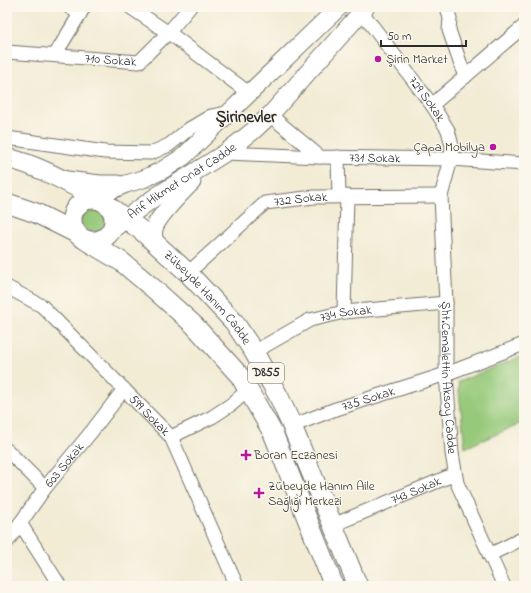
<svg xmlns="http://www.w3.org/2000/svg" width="531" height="593" font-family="'Indie Flower',sans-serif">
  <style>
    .green { fill: #97c97a; stroke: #617a52 }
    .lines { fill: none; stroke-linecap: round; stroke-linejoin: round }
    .minor-casing { stroke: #716f66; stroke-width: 15 }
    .major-casing { stroke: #716f66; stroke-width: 19 }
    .highway-casing { stroke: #716f66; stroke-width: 21 }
    .minor { stroke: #fff; stroke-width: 13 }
    .major { stroke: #fff; stroke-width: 17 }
    .highway { stroke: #fff; stroke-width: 19 }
    .poi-dot { fill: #b5179e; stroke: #fbf7ec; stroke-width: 1.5 }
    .labels { text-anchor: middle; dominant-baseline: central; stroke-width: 3; stroke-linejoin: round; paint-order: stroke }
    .shield { fill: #fbf7ec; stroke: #696865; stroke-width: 1 }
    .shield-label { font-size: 12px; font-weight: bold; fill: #2b2b2b }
    .street-label { font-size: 13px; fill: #2b2b2b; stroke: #fbf7ec }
    .poi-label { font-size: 13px; fill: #2b2b2b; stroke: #fbf7ec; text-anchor: start }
    .district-label { font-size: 17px; font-weight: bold; fill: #2b2b2b; stroke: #fbf7ec }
  </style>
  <rect width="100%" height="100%" fill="#fbf7ec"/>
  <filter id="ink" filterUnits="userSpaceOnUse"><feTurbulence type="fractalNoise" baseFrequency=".025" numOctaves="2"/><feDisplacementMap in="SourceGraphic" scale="8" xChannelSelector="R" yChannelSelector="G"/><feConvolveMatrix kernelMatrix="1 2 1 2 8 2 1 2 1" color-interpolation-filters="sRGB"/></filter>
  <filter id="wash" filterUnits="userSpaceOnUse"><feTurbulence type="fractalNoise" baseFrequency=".012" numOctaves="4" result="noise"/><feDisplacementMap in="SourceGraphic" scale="16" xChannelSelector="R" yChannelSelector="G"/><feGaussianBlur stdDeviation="0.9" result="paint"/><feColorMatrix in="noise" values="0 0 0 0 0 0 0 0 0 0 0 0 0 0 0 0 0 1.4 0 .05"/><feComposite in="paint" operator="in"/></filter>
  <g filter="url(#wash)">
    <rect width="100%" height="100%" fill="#f2ecd5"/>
    <path class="green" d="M81 220a12 12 0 1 1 24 0a12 12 0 1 1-24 0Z
      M 524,355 L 524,422 L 465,448 L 458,382 Z"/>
  </g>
  <g filter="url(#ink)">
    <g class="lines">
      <g class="minor-casing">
        <g id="minor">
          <path d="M 69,7 L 80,14"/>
          <path d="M 130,7 L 176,38 L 250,94"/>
          <path id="s1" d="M 358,7 L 432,105 L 448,130 L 452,146 L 451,159 L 441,196 L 446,303 L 446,374 L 452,453 L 457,483 L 504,586"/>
          <path d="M 447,7 L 450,19 L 449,30 L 465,77"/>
          <path id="s2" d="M 7,52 L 139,62 L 168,33 L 190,7"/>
          <path d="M 55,55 L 84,7"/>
          <path d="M 432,105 L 524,26"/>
          <path d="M 270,115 L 320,157"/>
          <path d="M 7,138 L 105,152 L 151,153 L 169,145 L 189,129 L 211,116 L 231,112"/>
          <path id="s3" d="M 225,153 L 320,157 L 451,159 L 524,164"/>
          <path d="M 338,157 L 339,196"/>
          <path id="s4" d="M 188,273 L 265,203 L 314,197 L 441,196"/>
          <path id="s5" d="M 7,287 L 42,306 L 171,437 L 237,586"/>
          <path d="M 344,312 L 347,196"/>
          <path id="s6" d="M 254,352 L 310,320 L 344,312 L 446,303"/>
          <path id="s7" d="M 292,426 L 333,410 L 446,374 L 524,344"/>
          <path d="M 171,437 L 212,417 L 232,404 L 248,390"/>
          <path d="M 7,450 L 45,488"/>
          <path d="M 20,523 L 60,586"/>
          <path id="s8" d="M 333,525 L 455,474"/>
          <path id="s9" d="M 7,542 L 45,488 L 92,431 L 124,389"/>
          <path d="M 489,555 L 524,538"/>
        </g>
      </g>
      <g class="major-casing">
        <g id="major">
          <path d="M 67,180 L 100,184 L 118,184"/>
          <path d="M 88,200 L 126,184 L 143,179 L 161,171 L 183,157 L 339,7"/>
          <path id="s10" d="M 111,231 L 129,216 L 158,195 L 225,153 L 253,131 L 270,115 L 366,7"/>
          <path d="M 154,242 C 154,238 153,233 154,229 C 157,217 182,192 192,182"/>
        </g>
      </g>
      <g class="highway-casing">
        <g id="highway">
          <path d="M 7,158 C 41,166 72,185 102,201"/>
          <circle cx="93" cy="220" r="21"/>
          <path d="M 7,203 L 36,213 L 76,233"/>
          <path id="s11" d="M 107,205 L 142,231 L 188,273 L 234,322 L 254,352 L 279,397 L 292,426 L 358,586"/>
          <path d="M 87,241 L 122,262 L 154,289 L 194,325 L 240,376 L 273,433 L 334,586"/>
        </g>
      </g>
      <use href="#minor" class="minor"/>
      <use href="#major" class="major"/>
      <use href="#highway" class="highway"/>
    </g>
  </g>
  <g class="poi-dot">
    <circle cx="378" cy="59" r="4"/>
    <circle cx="493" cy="147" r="4"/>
    <path d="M244 449h4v4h4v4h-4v4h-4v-4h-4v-4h4z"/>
    <path d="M257 487h4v4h4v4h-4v4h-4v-4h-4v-4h4z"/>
  </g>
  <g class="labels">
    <rect class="shield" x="248" y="363" width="36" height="20" rx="3"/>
    <g class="shield-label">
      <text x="266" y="373">D855</text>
    </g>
    <g class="street-label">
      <text stroke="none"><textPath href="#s2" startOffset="104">710 Sokak</textPath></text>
      <text stroke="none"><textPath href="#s1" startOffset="115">729 Sokak</textPath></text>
      <text stroke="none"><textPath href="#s3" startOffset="150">731 Sokak</textPath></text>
      <text stroke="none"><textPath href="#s10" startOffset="87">Arif Hikmet Onat Cadde</textPath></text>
      <text stroke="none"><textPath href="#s4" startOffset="140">732 Sokak</textPath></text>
      <text stroke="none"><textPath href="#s11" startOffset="137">Zübeyde Hanım Cadde</textPath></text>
      <text stroke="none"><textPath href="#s6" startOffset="101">734 Sokak</textPath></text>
      <text stroke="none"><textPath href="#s1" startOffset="402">Şht.Cemalettin Aksoy Cadde</textPath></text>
      <text stroke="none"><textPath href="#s7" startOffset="81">735 Sokak</textPath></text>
      <text stroke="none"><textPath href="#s5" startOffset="193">599 Sokak</textPath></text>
      <text stroke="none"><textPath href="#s9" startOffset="96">603 Sokak</textPath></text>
      <text stroke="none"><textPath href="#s8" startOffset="90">743 Sokak</textPath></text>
    </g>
    <g class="poi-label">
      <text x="386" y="59">Şirin Market</text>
      <text x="485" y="147" text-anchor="end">Çapa Mobilya</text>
      <text x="254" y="455">Boran Eczanesi</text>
      <text x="268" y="486">Zübeyde Hanım Aile<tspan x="268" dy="15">Sağlığı Merkezi</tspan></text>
    </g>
    <g class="district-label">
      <text x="246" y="117">Şirinevler</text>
    </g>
  </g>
  <rect width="531" height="593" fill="none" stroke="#fbf7ec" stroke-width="24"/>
  <path d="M381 40v6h85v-6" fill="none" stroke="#2b2b2b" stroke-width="2"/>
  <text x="387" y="40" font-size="12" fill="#2b2b2b" stroke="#fbf7ec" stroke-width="3" paint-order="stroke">50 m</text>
</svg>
